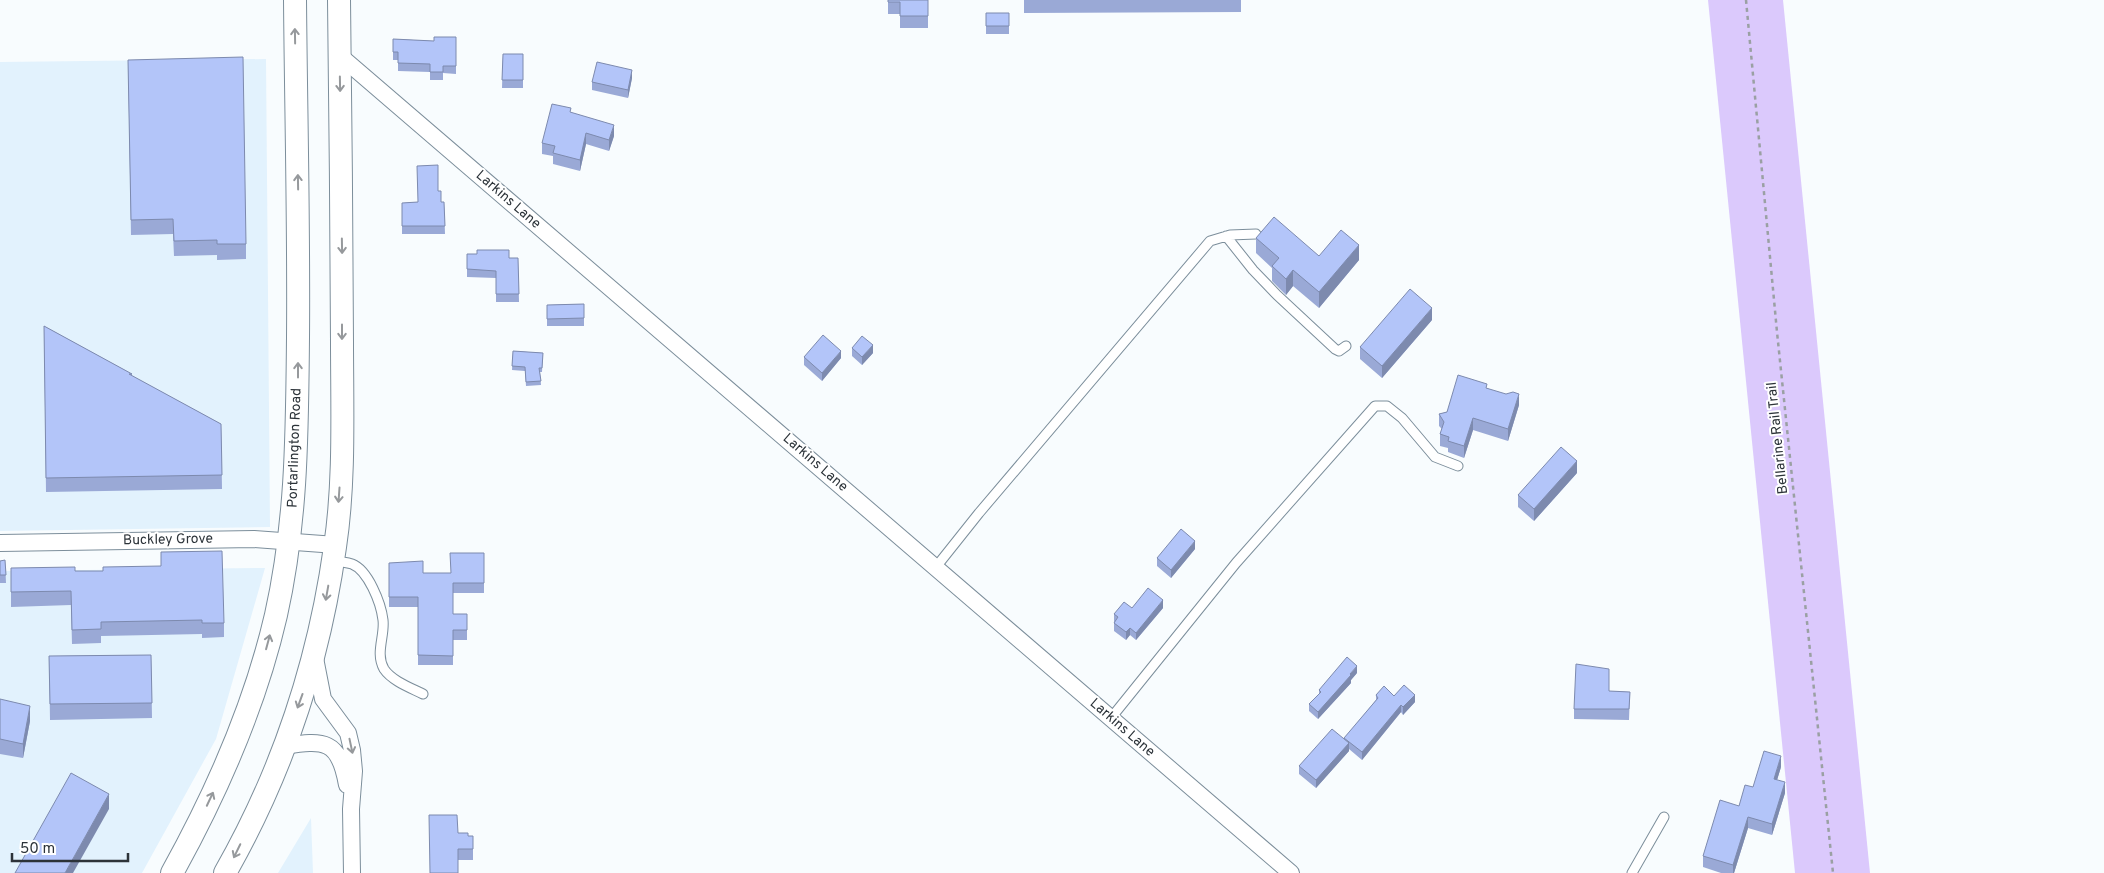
<svg xmlns="http://www.w3.org/2000/svg" width="2104" height="873" font-family="Overpass,sans-serif">
  <style>
    .built { fill: #e2f2fd }
    .green { fill: #dbc9fc }
    .lines { fill: none; stroke-linecap: round; stroke-linejoin: round }
    .lane-casing { stroke: #7c8e9b; stroke-width: 11 }
    .street-casing { stroke: #7c8e9b; stroke-width: 18 }
    .secondary-casing { stroke: #7c8e9b; stroke-width: 24 }
    .path { stroke: #9aa0a3; stroke-width: 2.5; stroke-dasharray: 4 4; stroke-linecap: butt }
    .lane { stroke: #fff; stroke-width: 9 }
    .street { stroke: #fff; stroke-width: 16 }
    .secondary { stroke: #fff; stroke-width: 22 }
    .wall { fill: #9aa9d6 }
    .shaded-wall { fill: #7d8aae }
    .building { fill: #b3c5f9; stroke: #7d8aae }
    .oneway { stroke: #96999c }
    .labels { text-anchor: middle; dominant-baseline: central; stroke-width: 4; stroke-linejoin: round; paint-order: stroke }
    .street-label { font-size: 14px; fill: #2c3339; stroke: #fff }
  </style>
  <rect width="100%" height="100%" fill="#f8fcfe"/>
  <path class="built" d="M 266,59 L 270,527 L 0,531 L 0,62 Z
    M 265,568 L 216,739 L 142,873 L 0,873 L 0,571 Z
    M 311,818 L 313,873 L 278,873 Z"/>
  <path class="green" d="M 1708,0 L 1783,0 L 1870,873 L 1795,873 Z"/>
  <g class="lines">
    <g class="lane-casing">
      <path id="lane" d="M 1226,236 L 1253,270 L 1277,295 L 1335,349 L 1339,351 L 1346,346
        M 333,560 C 339,562 346,562 352,564 C 368,570 381,603 383,620 C 385,636 375,653 384,669 C 392,681 411,688 423,694
        M 936,567 L 979,513 L 1210,241 L 1230,235 L 1256,234
        M 1111,718 L 1236,563 L 1375,406 L 1387,406 L 1402,418 L 1435,457 L 1458,466
        M 1632,873 L 1664,817"/>
    </g>
    <g class="street-casing">
      <path id="street" d="M 339,55 L 1291,873
        M 0,543 L 254,539 L 336,545
        M 315,658 L 323,699 L 348,733 L 352,750 L 354,771 L 351,809 L 352,873
        M 284,746 C 324,740 339,739 347,785"/>
    </g>
    <g class="secondary-casing">
      <path id="secondary" d="M 172,873 C 217,792 255,706 276,615 C 297,521 297,433 298,338 C 299,225 296,113 295,0
        M 225,873 C 282,773 319,661 335,547 C 345,481 342,409 342,341 C 342,227 340,114 339,0"/>
    </g>
    <path class="path" d="M 1746,0 L 1777,332 L 1833,873"/>
    <use href="#lane" class="lane"/>
    <use href="#street" class="street"/>
    <use href="#secondary" class="secondary"/>
  </g>
  <path class="wall" d="M 888,0 L 928,0 L 928,28 L 900,28 L 900,14 L 888,14 Z
    M 1024,0 L 1241,0 L 1241,12 L 1024,13 Z
    M 986,13 L 1009,13 L 1009,34 L 986,34 Z
    M 456,37 L 456,74 L 443,73 L 443,80 L 430,80 L 430,72 L 398,71 L 398,60 L 393,60 L 393,39 L 434,41 Z
    M 503,54 L 523,54 L 523,88 L 502,88 Z
    M 128,60 L 246,244 L 246,259 L 217,260 L 217,255 L 174,256 L 173,234 L 131,235 Z
    M 632,78 L 628,98 L 592,90 L 592,82 Z
    M 571,113 L 614,136 L 609,151 L 586,144 L 580,171 L 553,164 L 553,156 L 542,154 L 542,143 Z
    M 438,191 L 441,202 L 444,202 L 445,234 L 402,234 L 402,203 L 418,202 Z
    M 1256,238 L 1319,256 L 1359,260 L 1319,308 L 1293,286 L 1286,295 L 1272,281 L 1272,268 L 1256,253 Z
    M 509,258 L 518,258 L 519,302 L 496,302 L 496,278 L 467,277 L 467,269 Z
    M 584,304 L 584,326 L 547,326 L 547,305 Z
    M 1432,320 L 1382,378 L 1360,359 L 1360,347 Z
    M 44,326 L 132,374 L 132,376 L 221,424 L 222,489 L 46,492 Z
    M 852,348 L 873,353 L 862,365 L 852,356 Z
    M 513,351 L 543,353 L 542,372 L 540,372 L 541,385 L 526,386 L 525,371 L 512,370 Z
    M 804,357 L 841,358 L 822,381 L 804,365 Z
    M 1487,388 L 1519,405 L 1508,441 L 1473,430 L 1464,458 L 1448,452 L 1448,448 L 1440,446 L 1440,434 L 1442,429 L 1439,426 L 1439,414 L 1447,412 Z
    M 1577,473 L 1534,521 L 1518,507 L 1518,495 Z
    M 1195,549 L 1171,578 L 1157,566 L 1157,558 Z
    M 484,553 L 484,593 L 453,593 L 453,614 L 467,614 L 467,640 L 453,640 L 453,665 L 418,665 L 418,607 L 389,607 L 389,563 L 423,573 L 451,573 Z
    M 5,560 L 6,583 L 0,583 L 0,561 Z
    M 11,568 L 224,623 L 224,637 L 202,638 L 202,634 L 101,636 L 101,643 L 72,644 L 71,605 L 11,607 Z
    M 1132,608 L 1163,608 L 1136,640 L 1130,635 L 1126,640 L 1114,631 L 1114,614 Z
    M 151,655 L 152,718 L 50,720 L 49,656 Z
    M 1357,673 L 1351,680 L 1351,683 L 1318,719 L 1309,711 L 1309,704 L 1319,694 L 1319,690 Z
    M 1609,691 L 1630,692 L 1629,720 L 1574,719 L 1574,709 Z
    M 1376,695 L 1394,696 L 1415,702 L 1403,715 L 1401,712 L 1362,760 L 1349,749 L 1349,751 L 1316,788 L 1299,774 L 1299,766 L 1344,739 L 1376,700 Z
    M 0,699 L 30,721 L 23,758 L 0,754 Z
    M 1781,767 L 1777,780 L 1785,793 L 1772,835 L 1748,828 L 1734,873 L 1721,873 L 1703,867 L 1703,856 L 1753,787 Z
    M 458,833 L 468,836 L 473,836 L 473,860 L 458,860 Z"/>
  <path class="shaded-wall" d="M 632,70 L 632,78 L 628,98 L 628,90 Z
    M 614,125 L 614,136 L 609,151 L 609,140 Z
    M 586,133 L 586,144 L 580,171 L 580,160 Z
    M 1359,245 L 1359,260 L 1319,308 L 1319,292 Z
    M 1293,270 L 1293,286 L 1286,295 L 1286,279 Z
    M 1432,308 L 1432,320 L 1382,378 L 1382,366 Z
    M 873,345 L 873,353 L 862,365 L 862,357 Z
    M 841,351 L 841,358 L 822,381 L 822,373 Z
    M 1519,394 L 1519,405 L 1508,441 L 1508,429 Z
    M 1473,418 L 1473,430 L 1464,458 L 1464,446 Z
    M 1577,461 L 1577,473 L 1534,521 L 1534,509 Z
    M 1195,541 L 1195,549 L 1171,578 L 1171,570 Z
    M 1163,600 L 1163,608 L 1136,640 L 1136,633 Z
    M 1130,628 L 1130,635 L 1126,640 L 1126,632 Z
    M 1357,666 L 1357,673 L 1351,680 L 1351,683 L 1318,719 L 1318,712 Z
    M 1415,695 L 1415,702 L 1403,715 L 1403,707 Z
    M 1401,705 L 1401,712 L 1362,760 L 1362,752 Z
    M 30,706 L 30,721 L 23,758 L 23,744 Z
    M 1349,743 L 1349,751 L 1316,788 L 1316,780 Z
    M 1781,756 L 1781,767 L 1774,790 L 1774,779 Z
    M 1785,782 L 1785,793 L 1772,835 L 1772,824 Z
    M 109,794 L 109,809 L 73,873 L 65,873 Z
    M 1748,817 L 1748,828 L 1734,873 L 1733,873 L 1733,865 Z"/>
  <path class="building" d="M 888,0 L 928,0 L 928,16 L 900,16 L 900,2 L 888,2 Z
    M 986,13 L 1009,13 L 1009,26 L 986,26 Z
    M 434,37 L 456,37 L 456,66 L 443,66 L 443,72 L 430,72 L 430,64 L 398,63 L 398,52 L 393,52 L 393,39 L 434,41 Z
    M 503,54 L 523,54 L 523,80 L 502,80 Z
    M 243,57 L 246,244 L 217,244 L 217,240 L 174,241 L 173,219 L 131,220 L 128,60 Z
    M 597,62 L 632,70 L 628,90 L 592,82 Z
    M 552,104 L 571,108 L 570,112 L 614,125 L 609,140 L 586,133 L 580,160 L 553,153 L 555,146 L 542,143 Z
    M 438,165 L 438,191 L 441,191 L 441,202 L 444,202 L 445,226 L 402,226 L 402,203 L 418,202 L 417,166 Z
    M 1274,217 L 1319,256 L 1341,230 L 1359,245 L 1319,292 L 1293,270 L 1286,279 L 1272,266 L 1279,258 L 1256,238 Z
    M 477,250 L 509,250 L 509,258 L 518,258 L 519,294 L 496,294 L 496,271 L 467,269 L 467,254 L 477,254 Z
    M 1410,289 L 1432,308 L 1382,366 L 1360,347 Z
    M 584,304 L 584,318 L 547,319 L 547,305 Z
    M 44,326 L 132,374 L 129,374 L 221,424 L 222,475 L 46,478 Z
    M 823,335 L 841,351 L 822,373 L 804,357 Z
    M 862,336 L 873,345 L 862,357 L 852,348 Z
    M 513,351 L 543,353 L 542,368 L 539,368 L 541,381 L 526,382 L 525,367 L 512,366 Z
    M 1458,375 L 1487,384 L 1486,388 L 1506,394 L 1513,392 L 1519,394 L 1508,429 L 1473,418 L 1464,446 L 1448,441 L 1449,437 L 1440,434 L 1444,422 L 1439,414 L 1447,412 Z
    M 1561,447 L 1577,461 L 1534,509 L 1518,495 Z
    M 1181,529 L 1195,541 L 1171,570 L 1157,558 Z
    M 222,551 L 224,623 L 202,623 L 202,620 L 101,622 L 101,629 L 72,630 L 71,591 L 11,592 L 11,568 L 75,567 L 75,571 L 103,571 L 103,567 L 161,566 L 161,552 Z
    M 450,553 L 484,553 L 484,583 L 453,583 L 453,614 L 467,614 L 467,630 L 453,630 L 453,656 L 418,655 L 418,597 L 389,597 L 389,563 L 423,561 L 423,573 L 451,573 Z
    M 5,560 L 6,575 L 0,575 L 0,561 Z
    M 1148,588 L 1163,600 L 1136,633 L 1130,628 L 1126,632 L 1114,623 L 1118,617 L 1114,614 L 1124,602 L 1132,608 Z
    M 151,655 L 152,703 L 50,704 L 49,656 Z
    M 1347,657 L 1357,666 L 1350,674 L 1351,675 L 1318,712 L 1309,704 L 1321,692 L 1319,690 Z
    M 1576,664 L 1609,669 L 1609,691 L 1630,692 L 1629,709 L 1574,709 Z
    M 1404,685 L 1415,695 L 1403,707 L 1401,705 L 1362,752 L 1344,738 L 1378,698 L 1376,695 L 1384,686 L 1394,696 Z
    M 0,699 L 30,706 L 23,744 L 0,739 Z
    M 1332,729 L 1349,743 L 1316,780 L 1299,766 Z
    M 1764,751 L 1781,756 L 1774,779 L 1785,782 L 1772,824 L 1748,817 L 1733,865 L 1703,856 L 1720,800 L 1739,806 L 1745,785 L 1753,787 Z
    M 71,773 L 109,794 L 65,873 L 15,873 Z
    M 429,815 L 457,815 L 458,833 L 468,833 L 468,836 L 473,836 L 473,849 L 458,849 L 458,873 L 430,873 Z"/>
  <defs><path id="oneway-shaft" d="M-6 0H5M1.5-3L5.5 0L1.5 3" fill="none" stroke-width="1.6" stroke-linecap="round" stroke-linejoin="round" transform="scale(1.25)"/></defs>
  <g class="oneway">
    <use href="#oneway-shaft" transform="translate(295 36) rotate(-91)"/>
    <use href="#oneway-shaft" transform="translate(340 84) rotate(89)"/>
    <use href="#oneway-shaft" transform="translate(298 182) rotate(-91)"/>
    <use href="#oneway-shaft" transform="translate(342 246) rotate(89)"/>
    <use href="#oneway-shaft" transform="translate(342 332) rotate(90)"/>
    <use href="#oneway-shaft" transform="translate(298 370) rotate(-90)"/>
    <use href="#oneway-shaft" transform="translate(339 495) rotate(94)"/>
    <use href="#oneway-shaft" transform="translate(327 593) rotate(100)"/>
    <use href="#oneway-shaft" transform="translate(268 642) rotate(-75)"/>
    <use href="#oneway-shaft" transform="translate(300 701) rotate(110)"/>
    <use href="#oneway-shaft" transform="translate(351 746) rotate(78)"/>
    <use href="#oneway-shaft" transform="translate(210 799) rotate(-65)"/>
    <use href="#oneway-shaft" transform="translate(237 851) rotate(116)"/>
  </g>
  <g class="labels">
    <g class="street-label">
      <text transform="translate(508 200) rotate(41)">Larkins Lane</text>
      <text transform="translate(1778 438) rotate(-96)">Bellarine Rail Trail</text>
      <text transform="translate(295 448) rotate(-88)">Portarlington Road</text>
      <text transform="translate(815 463) rotate(41)">Larkins Lane</text>
      <text transform="translate(168 540) rotate(-1)">Buckley Grove</text>
      <text transform="translate(1122 728) rotate(41)">Larkins Lane</text>
    </g>
  </g>
  <path d="M12 853v8h116v-8" fill="none" stroke="#2c3339" stroke-width="2.5"/>
  <text x="20" y="853" font-size="15" fill="#2c3339" stroke="#ffffff" stroke-width="4" paint-order="stroke">50 m</text>
</svg>
